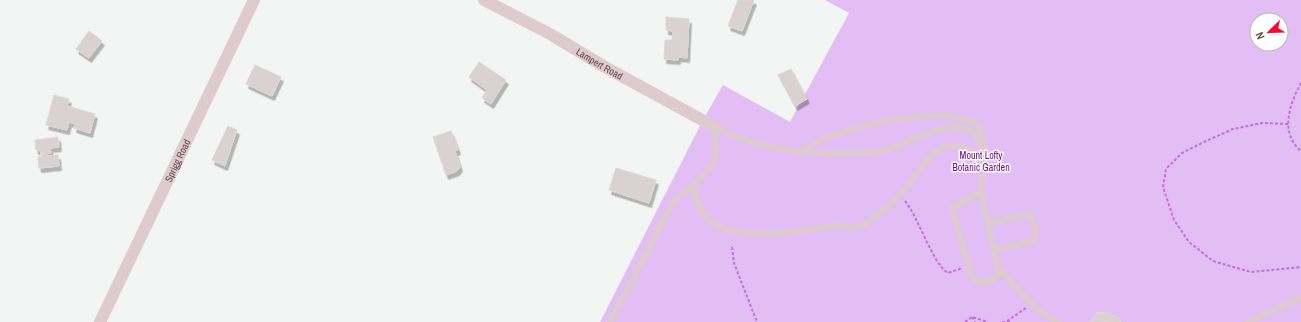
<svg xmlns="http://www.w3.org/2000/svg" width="1301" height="322" font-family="'Archivo Narrow',sans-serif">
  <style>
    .green { fill: #e2bef5; fill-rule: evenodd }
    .building { fill: #dad1d3; stroke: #ded6d6; filter: url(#shadow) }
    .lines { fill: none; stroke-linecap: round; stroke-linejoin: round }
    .path { stroke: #c171d7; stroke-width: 2; stroke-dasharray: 3 2; stroke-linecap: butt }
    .service { stroke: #ddcbd0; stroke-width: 6 }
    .minor { stroke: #ddcbd0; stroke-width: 12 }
    .labels { text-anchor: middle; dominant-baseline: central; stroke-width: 3; stroke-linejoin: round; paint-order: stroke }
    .street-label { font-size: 10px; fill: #62474e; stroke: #fff }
    .park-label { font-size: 10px; fill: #710d8f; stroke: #fff }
  </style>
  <defs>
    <filter id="shadow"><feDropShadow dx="2.5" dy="4.5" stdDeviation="0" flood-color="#0004"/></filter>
  </defs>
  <rect width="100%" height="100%" fill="#f2f5f3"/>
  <path class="green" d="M 825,0 L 1301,0 L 1301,322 L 600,322 L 703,120 L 723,85 L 790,122 L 849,13 ZM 1257,20 L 1281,20 L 1281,44 L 1257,44 Z"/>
  <path class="building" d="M 738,0 L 754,0 L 742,31 L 728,26 Z
    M 666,17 L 689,19 L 687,58 L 678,57 L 678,60 L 664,59 L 665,40 L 672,40 L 673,31 L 666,30 Z
    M 89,31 L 102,41 L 89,58 L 76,49 Z
    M 479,62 L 506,80 L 491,104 L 482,98 L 487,90 L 469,77 Z
    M 255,65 L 281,77 L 272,96 L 246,84 Z
    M 791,69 L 807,99 L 795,106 L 778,75 Z
    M 54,95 L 69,99 L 67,106 L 95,114 L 90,133 L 74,128 L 75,124 L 69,122 L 67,130 L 46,125 Z
    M 228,126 L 237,130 L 225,166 L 212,160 Z
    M 451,131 L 458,150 L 455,151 L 460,167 L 457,171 L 446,175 L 433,137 Z
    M 58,137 L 59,147 L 50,148 L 51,153 L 41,155 L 40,150 L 36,150 L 35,140 Z
    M 58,155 L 59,166 L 39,168 L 38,157 Z
    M 616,168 L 656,180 L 649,203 L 609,190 Z
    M 1098,312 L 1108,313 L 1119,318 L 1121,322 L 1090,321 Z"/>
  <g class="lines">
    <path class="path" d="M 1301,83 C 1290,103 1279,133 1301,151
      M 1288,124 L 1262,123 L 1233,129 L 1206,141 L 1182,153 L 1166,169 L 1163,187 L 1174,220 L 1189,242 L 1213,261 L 1251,272 L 1301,267
      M 905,201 C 919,218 932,263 948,273 L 962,268
      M 732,247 L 734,263 L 757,322
      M 972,317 L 975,322
      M 1007,321 L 1026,308
      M 965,322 L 972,317 L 988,322
      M 1002,322 L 1010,322"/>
    <path class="service" d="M 715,127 C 757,149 805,155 852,153 C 861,153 870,154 879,152 C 903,146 939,123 964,128 C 974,130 977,139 982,147
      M 801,152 C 809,147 818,140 828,137 C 861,125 937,106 970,121 C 974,122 977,126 980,128 L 984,152 L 981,192 L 999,274 L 992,280 L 981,283 L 972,277 L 952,208 L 981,192
      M 693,186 C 697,200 700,214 713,223 C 743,243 805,230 839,225 C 844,227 849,229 854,228 C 870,225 899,197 909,184 C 921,169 932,145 954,146 C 966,146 975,155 983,161
      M 988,223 L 1030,214 L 1035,230 L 1033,241 L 994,250
      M 999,268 C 1016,287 1034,311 1058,322
      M 610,322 L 674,200 L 693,186 L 712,166 L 716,155 L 715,127
      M 1248,322 L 1301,298"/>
    <g class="minor">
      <path id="s1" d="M 484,0 L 550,34 L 605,67 L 715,127"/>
      <path id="s2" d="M 100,322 L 254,0"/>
    </g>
  </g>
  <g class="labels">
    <g class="street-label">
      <text stroke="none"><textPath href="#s1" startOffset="132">Lampert Road</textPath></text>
      <text stroke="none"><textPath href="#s2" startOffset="179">Sprigg Road</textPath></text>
    </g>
    <g class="park-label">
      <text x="981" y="155">Mount Lofty<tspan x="981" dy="12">Botanic Garden</tspan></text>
    </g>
  </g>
  <g transform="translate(1269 32) rotate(247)"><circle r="19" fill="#ffffff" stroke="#c0b5b8"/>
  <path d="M0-3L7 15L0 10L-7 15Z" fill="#fa062f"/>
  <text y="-6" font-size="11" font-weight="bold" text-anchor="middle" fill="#62474e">N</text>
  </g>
</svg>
